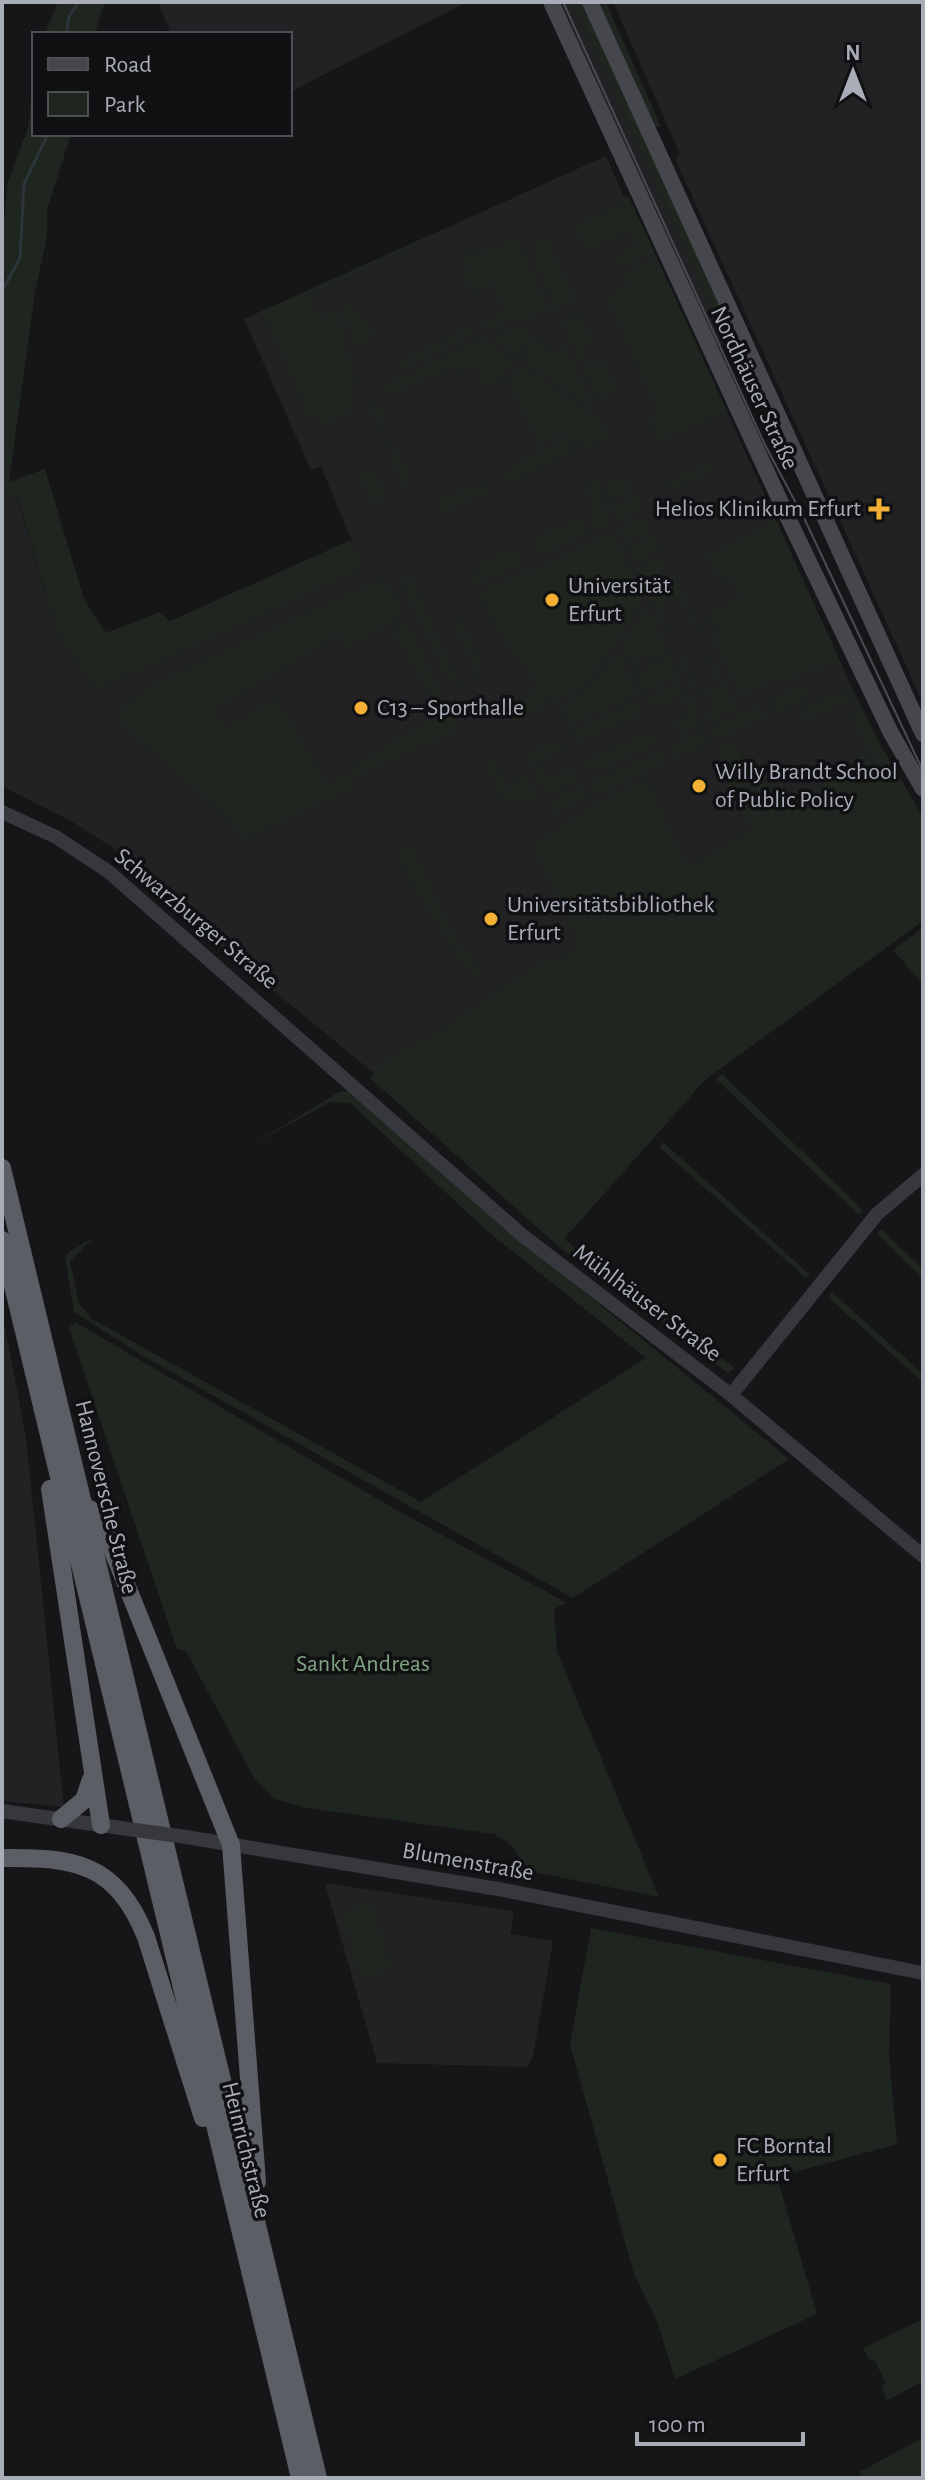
<svg xmlns="http://www.w3.org/2000/svg" width="925" height="2480" font-family="'Alegreya Sans',sans-serif">
  <style>
    .built { fill: #222225 }
    .green { fill: #1e261f }
    .lines { fill: none; stroke-linecap: round; stroke-linejoin: round }
    .stream { stroke: #2c353c; stroke-width: 3 }
    .tertiary { stroke: #37383d; stroke-width: 14 }
    .secondary { stroke: #45474d; stroke-width: 16 }
    .trunk { stroke: #5b5e65; stroke-width: 18 }
    .tram { stroke: #4a4c52; stroke-width: 2 }
    .tertiary-bridge { stroke: #37383d; stroke-width: 14 }
    .poi-dot { fill: #f2b134; stroke: #111113; stroke-width: 3 }
    .labels { text-anchor: middle; dominant-baseline: central; stroke-width: 7; stroke-linejoin: round; paint-order: stroke }
    .street-label { font-size: 24px; fill: #a8adb8; stroke: #111113 }
    .poi-label { font-size: 24px; fill: #a8adb8; stroke: #111113; text-anchor: start }
    .park-label { font-size: 24px; fill: #7fa381; stroke: #111113 }
  </style>
  <rect width="100%" height="100%" fill="#161618"/>
  <path class="built" d="M 158,2 L 467,2 L 290,92 L 290,34 L 171,34 Z
    M 560,2 L 573,2 L 727,342 L 717,347 Z
    M 613,2 L 923,2 L 923,703 L 676,161 L 679,152 Z
    M 606,156 L 637,226 L 642,225 L 870,727 L 923,817 L 923,921 L 376,1075 L 231,956 L 132,860 L 71,821 L 2,786 L 2,496 L 16,493 L 57,633 L 95,691 L 363,567 L 321,467 L 311,470 L 244,319 Z
    M 2,1312 L 26,1437 L 64,1807 L 2,1801 Z
    M 325,1883 L 514,1911 L 510,1934 L 553,1941 L 533,2057 L 527,2067 L 377,2063 Z"/>
  <path class="green" d="M 58,2 L 108,2 L 103,7 L 95,34 L 45,34 Z
    M 573,2 L 581,2 L 590,20 L 735,339 L 727,342 Z
    M 595,2 L 606,2 L 661,127 L 653,127 Z
    M 34,63 L 34,134 L 71,134 L 47,210 L 47,237 L 35,292 L 9,482 L 45,469 L 84,599 L 106,633 L 159,612 L 170,621 L 351,540 L 364,568 L 95,691 L 57,633 L 17,494 L 2,496 L 2,234 L 8,182 L 29,125 Z
    M 622,195 L 629,197 L 654,252 L 619,267 L 614,256 L 637,245 L 631,231 L 585,251 L 574,226 L 624,203 Z
    M 546,235 L 578,304 L 573,301 L 561,306 L 563,311 L 558,313 L 534,260 L 535,244 Z
    M 518,238 L 550,311 L 484,330 L 483,321 L 505,311 L 492,284 L 471,294 L 463,276 L 468,274 L 465,254 L 474,249 L 477,254 Z
    M 419,240 L 410,249 L 309,295 L 319,317 L 340,308 L 344,341 L 357,385 L 348,389 L 356,408 L 324,425 L 317,410 L 317,414 L 307,418 L 300,404 L 303,402 L 263,311 Z
    M 656,257 L 727,411 L 659,442 L 649,420 L 659,415 L 606,296 L 628,286 L 622,273 Z
    M 352,303 L 361,322 L 366,320 L 375,338 L 352,349 L 344,306 Z
    M 579,313 L 595,343 L 581,349 L 588,366 L 603,360 L 616,389 L 598,400 L 561,321 Z
    M 533,323 L 519,358 L 489,336 Z
    M 470,327 L 477,334 L 403,368 L 399,362 Z
    M 533,334 L 550,350 L 563,348 L 564,342 L 594,406 L 591,408 L 523,360 Z
    M 482,338 L 515,361 L 500,380 L 484,387 L 474,366 L 458,373 L 455,367 L 385,396 L 383,388 L 389,381 L 419,371 L 418,368 Z
    M 520,364 L 602,421 L 608,438 L 589,447 L 561,435 L 536,446 L 531,427 L 507,381 Z
    M 368,403 L 384,407 L 388,416 L 379,421 L 392,451 L 399,449 L 412,484 L 404,488 Z
    M 561,440 L 579,448 L 507,484 L 503,474 L 514,469 L 512,464 Z
    M 711,461 L 715,470 L 671,489 L 667,481 Z
    M 373,468 L 387,499 L 373,505 L 359,474 Z
    M 626,476 L 633,491 L 609,501 L 604,485 Z
    M 598,480 L 610,525 L 596,531 L 588,514 L 595,510 L 584,486 Z
    M 485,482 L 489,492 L 445,512 L 437,509 L 438,499 Z
    M 636,495 L 643,510 L 615,522 L 610,506 Z
    M 645,516 L 652,531 L 624,543 L 617,528 Z
    M 581,517 L 589,534 L 540,556 L 533,539 Z
    M 775,518 L 840,661 L 821,670 L 819,666 L 781,684 L 778,679 L 739,696 L 712,636 L 719,632 L 716,625 L 709,628 L 707,622 L 714,610 L 740,598 L 730,577 L 719,582 L 706,554 L 766,527 L 765,523 Z
    M 613,531 L 644,598 C 625,629 590,694 553,703 L 503,640 L 478,592 L 526,570 L 528,573 Z
    M 654,535 L 661,551 L 633,563 L 626,548 Z
    M 516,547 L 523,564 L 475,585 L 471,576 L 479,572 L 476,564 Z
    M 663,556 L 666,564 L 647,593 L 635,568 Z
    M 672,568 L 701,631 L 696,633 L 680,597 L 672,600 L 668,595 L 668,601 L 660,606 L 670,629 L 665,631 L 650,599 Z
    M 409,572 L 456,679 L 463,676 L 466,681 L 484,670 L 485,674 L 459,686 L 456,680 L 449,683 L 401,581 Z
    M 380,579 L 395,594 L 403,616 L 347,648 L 336,630 L 331,633 L 334,638 L 214,709 L 225,728 L 277,698 L 313,759 L 308,764 L 314,761 L 329,786 L 337,781 L 335,776 L 346,770 L 355,788 L 244,839 L 220,811 L 122,725 L 120,709 L 143,693 L 142,689 Z
    M 647,604 L 669,653 L 651,661 L 644,654 L 635,662 L 639,668 L 633,672 L 623,644 Z
    M 462,619 L 482,668 L 475,671 L 453,622 Z
    M 409,624 L 447,704 L 438,708 L 392,630 Z
    M 702,647 L 707,655 L 711,653 L 736,709 L 708,722 L 705,713 L 715,708 L 710,696 L 699,700 L 675,655 L 681,652 L 700,694 L 709,690 L 712,695 L 715,693 L 713,688 L 720,685 Z
    M 619,652 L 638,695 L 569,726 L 561,707 L 590,684 Z
    M 670,655 L 679,676 L 642,693 L 634,675 Z
    M 679,682 L 683,695 L 654,709 L 648,696 Z
    M 537,685 L 550,705 L 511,722 L 509,717 Z
    M 803,685 L 809,698 L 775,713 L 769,701 Z
    M 851,686 L 882,748 L 859,762 L 857,757 L 868,750 L 851,712 L 857,709 L 847,688 Z
    M 688,689 L 701,725 L 680,734 L 674,721 L 688,715 L 682,701 Z
    M 844,689 L 852,707 L 846,702 L 805,721 L 800,710 Z
    M 635,702 L 644,713 L 575,744 L 571,731 Z
    M 761,704 L 767,717 L 717,740 L 711,727 Z
    M 448,708 L 458,730 L 354,777 L 350,768 Z
    M 704,730 L 710,743 L 674,759 L 668,746 Z
    M 506,731 L 538,799 L 504,803 L 484,761 L 491,757 L 507,786 L 501,791 L 517,785 L 515,778 L 524,774 Z
    M 649,732 L 658,744 L 604,769 L 602,766 L 587,773 L 585,761 Z
    M 561,739 L 565,749 L 538,761 L 546,779 L 571,768 L 580,780 L 545,796 L 526,754 Z
    M 735,741 L 760,784 L 776,776 L 787,798 L 799,791 L 801,796 L 884,751 L 923,817 L 923,921 L 705,1080 L 564,1239 L 735,1368 L 728,1373 L 558,1246 L 371,1079 C 377,1057 433,1038 452,1023 C 481,1000 519,976 554,954 L 558,960 L 580,946 L 533,846 L 594,803 L 647,779 L 688,868 L 751,830 L 714,749 Z
    M 661,750 L 666,763 L 597,795 L 591,782 Z
    M 583,785 L 589,798 L 554,814 L 547,801 Z
    M 412,845 L 461,950 L 468,947 L 484,982 L 477,981 L 469,966 L 465,968 L 415,889 L 397,852 Z
    M 923,928 L 923,984 L 893,950 Z
    M 722,1074 L 863,1210 L 859,1215 L 716,1079 Z
    M 351,1091 L 545,1260 L 789,1459 L 573,1598 L 143,1356 L 74,1312 L 65,1255 L 94,1237 L 70,1261 L 79,1303 L 92,1319 L 421,1502 L 646,1358 L 486,1230 L 350,1103 L 330,1102 L 245,1149 L 339,1092 Z
    M 663,1142 L 809,1274 L 806,1278 L 659,1147 Z
    M 881,1229 L 923,1269 L 923,1279 L 877,1234 Z
    M 832,1292 L 923,1374 L 923,1382 L 828,1297 Z
    M 75,1322 L 400,1512 L 567,1603 L 554,1609 L 557,1652 L 659,1897 L 528,1871 L 511,1845 L 494,1834 L 307,1808 L 275,1799 L 254,1778 L 186,1651 L 177,1649 L 69,1328 Z
    M 372,1903 L 392,1970 L 360,1979 L 341,1912 Z
    M 591,1928 L 891,1984 L 889,2055 L 897,2144 L 777,2177 L 817,2314 L 675,2379 L 657,2321 L 634,2274 L 570,2044 Z
    M 923,2319 L 923,2381 L 886,2401 L 882,2385 L 885,2382 L 874,2359 L 870,2361 L 863,2348 Z
    M 923,2438 L 923,2478 L 863,2478 L 859,2472 Z"/>
  <g class="lines">
    <path class="stream" d="M 66,34 L 69,16 L 79,2
      M 2,291 L 20,258 L 24,184 L 48,134"/>
    <path class="tertiary" d="M 2,812 L 56,837 L 109,872 L 522,1235 L 731,1395 L 923,1556
      M 731,1395 L 877,1214 L 923,1175
      M 2,1811 L 121,1828
      M 186,1837 L 504,1890 L 923,1973"/>
    <path class="secondary" d="M 551,2 L 788,518 L 891,733 L 923,789
      M 590,2 L 923,734"/>
    <path class="trunk" d="M 2,1168 L 318,2478
      M 2,1240 L 300,2478
      M 50,1489 L 101,1825
      M 90,1509 L 106,1534 L 231,1845 L 257,2182
      M 61,1819 L 84,1800 L 91,1779
      M 2,1858 C 75,1857 116,1863 146,1937 L 203,2118"/>
    <path class="tram" d="M 563,2 L 765,445 L 804,518 L 923,771"/>
    <path class="tertiary-bridge" d="M 121,1828 L 186,1837"/>
  </g>
  <g class="poi-dot">
    <path d="M875 497h8v8h8v8h-8v8h-8v-8h-8v-8h8z"/>
    <circle cx="552" cy="600" r="8"/>
    <circle cx="361" cy="708" r="8"/>
    <circle cx="699" cy="786" r="8"/>
    <circle cx="491" cy="919" r="8"/>
    <circle cx="720" cy="2160" r="8"/>
  </g>
  <g class="labels">
    <g class="street-label">
      <text transform="translate(754 388) rotate(65)">Nordhäuser Straße</text>
      <text transform="translate(196 919) rotate(40)">Schwarzburger Straße</text>
      <text transform="translate(647 1303) rotate(37)">Mühlhäuser Straße</text>
      <text transform="translate(106 1497) rotate(76)">Hannoversche Straße</text>
      <text transform="translate(468 1862) rotate(10)">Blumenstraße</text>
      <text transform="translate(246 2150) rotate(76)">Heinrichstraße</text>
    </g>
    <g class="poi-label">
      <text x="861" y="509" text-anchor="end">Helios Klinikum Erfurt</text>
      <text x="568" y="586">Universität<tspan x="568" dy="28">Erfurt</tspan></text>
      <text x="377" y="708">C13 – Sporthalle</text>
      <text x="715" y="772">Willy Brandt School<tspan x="715" dy="28">of Public Policy</tspan></text>
      <text x="507" y="905">Universitätsbibliothek<tspan x="507" dy="28">Erfurt</tspan></text>
      <text x="736" y="2146">FC Borntal<tspan x="736" dy="28">Erfurt</tspan></text>
    </g>
    <g class="park-label">
      <text x="363" y="1664">Sankt Andreas</text>
    </g>
  </g>
  <rect width="925" height="2480" fill="none" stroke="#a8adb8" stroke-width="8"/>
  <rect x="32" y="32" width="260" height="104" fill="#111113" stroke="#4d4f55" stroke-width="2"/>
  <rect x="48" y="58" width="40" height="12" fill="#45474d" stroke="#4d4f55" stroke-width="2"/>
  <text x="104" y="72" font-size="24" fill="#a8adb8">Road</text>
  <rect x="48" y="92" width="40" height="24" fill="#1e261f" stroke="#4d4f55" stroke-width="2"/>
  <text x="104" y="112" font-size="24" fill="#a8adb8">Park</text>
  <g transform="translate(853 72)" stroke="#111113" stroke-width="6" paint-order="stroke">
  <path d="M0-6L14 30L0 20L-14 30Z" fill="#a8adb8"/>
  <text y="-12" font-size="22" font-weight="bold" text-anchor="middle" fill="#a8adb8">N</text>
  </g>
  <path d="M637 2432v12h166v-12" fill="none" stroke="#a8adb8" stroke-width="4"/>
  <text x="649" y="2432" font-size="24" fill="#a8adb8" stroke="#111113" stroke-width="6" paint-order="stroke">100 m</text>
</svg>
